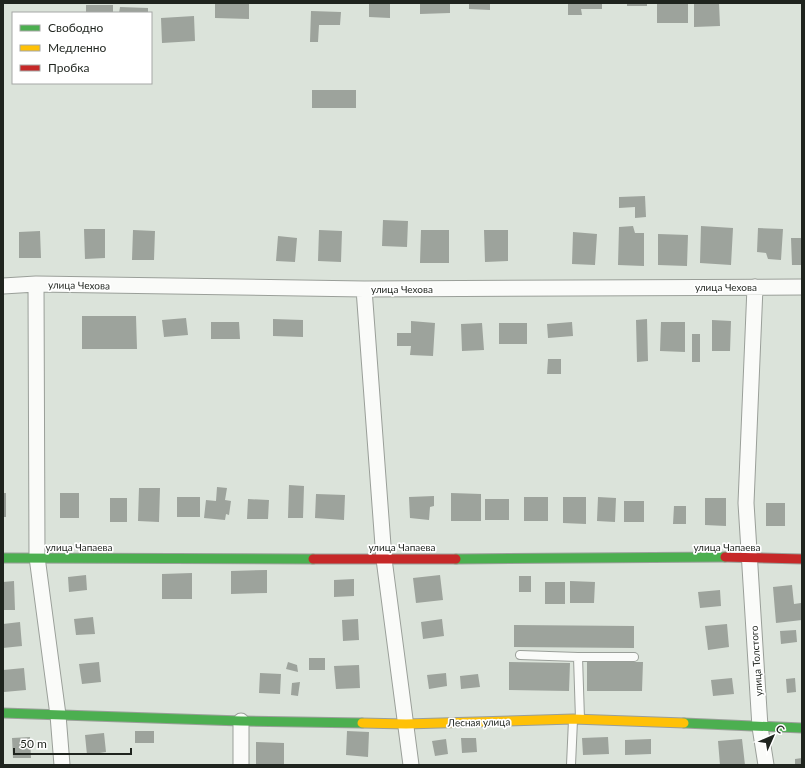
<svg xmlns="http://www.w3.org/2000/svg" width="805" height="768" font-family="Lato,sans-serif">
  <style>
    .building { fill: #9da39c }
    .lines { fill: none; stroke-linecap: round; stroke-linejoin: round }
    .lane-casing { stroke: #9a9f99; stroke-width: 10 }
    .street-casing { stroke: #9a9f99; stroke-width: 17 }
    .fast-casing { stroke: #9a9f99; stroke-width: 11 }
    .slow-casing { stroke: #9a9f99; stroke-width: 11 }
    .jam-casing { stroke: #9a9f99; stroke-width: 11 }
    .lane { stroke: #fafbf9; stroke-width: 8 }
    .street { stroke: #fafbf9; stroke-width: 15 }
    .fast { stroke: #4caf50; stroke-width: 9 }
    .slow { stroke: #ffc107; stroke-width: 9 }
    .jam { stroke: #c62828; stroke-width: 9 }
    .labels { text-anchor: middle; dominant-baseline: central; stroke-width: 3.5; stroke-linejoin: round; paint-order: stroke }
    .street-label { font-size: 10px; fill: #1f241e; stroke: #fff }
  </style>
  <rect width="100%" height="100%" fill="#dbe3da"/>
  <path class="building" d="M 215,3 L 249,3 L 249,19 L 215,18 Z
    M 369,3 L 390,3 L 390,18 L 369,17 Z
    M 420,3 L 450,3 L 450,13 L 420,14 Z
    M 469,3 L 490,3 L 490,10 L 469,9 Z
    M 568,3 L 602,3 L 602,9 L 581,9 L 582,15 L 568,15 Z
    M 627,3 L 647,3 L 647,6 L 627,6 Z
    M 657,3 L 688,3 L 688,23 L 657,23 Z
    M 694,3 L 719,3 L 720,26 L 694,27 Z
    M 86,5 L 113,5 L 113,13 L 86,13 Z
    M 120,7 L 148,8 L 148,13 L 119,13 Z
    M 311,11 L 341,12 L 340,25 L 319,25 L 318,42 L 310,42 Z
    M 194,16 L 195,41 L 162,43 L 161,18 Z
    M 312,90 L 356,90 L 356,108 L 312,108 Z
    M 645,196 L 646,217 L 635,218 L 635,207 L 619,208 L 619,197 Z
    M 383,220 L 408,221 L 407,247 L 382,246 Z
    M 633,226 L 635,233 L 644,233 L 644,266 L 618,265 L 619,227 Z
    M 701,226 L 733,228 L 731,265 L 700,263 Z
    M 758,228 L 783,229 L 781,260 L 768,259 L 766,253 L 757,252 Z
    M 84,229 L 105,229 L 105,258 L 85,259 Z
    M 133,230 L 155,231 L 154,260 L 132,260 Z
    M 319,230 L 342,231 L 341,262 L 318,261 Z
    M 421,230 L 449,230 L 449,263 L 420,263 Z
    M 484,230 L 508,230 L 508,261 L 485,262 Z
    M 40,231 L 41,258 L 19,258 L 19,232 Z
    M 573,232 L 597,234 L 595,265 L 572,264 Z
    M 658,234 L 688,235 L 687,266 L 658,265 Z
    M 278,236 L 297,238 L 295,262 L 276,261 Z
    M 791,238 L 802,238 L 802,265 L 792,265 Z
    M 82,316 L 136,316 L 137,349 L 82,349 Z
    M 186,318 L 188,335 L 164,337 L 162,320 Z
    M 273,319 L 303,320 L 303,337 L 273,336 Z
    M 647,319 L 648,361 L 637,362 L 636,320 Z
    M 712,320 L 731,321 L 730,351 L 712,351 Z
    M 411,321 L 435,323 L 433,356 L 410,355 L 411,346 L 397,346 L 397,333 L 411,333 Z
    M 211,322 L 239,322 L 240,339 L 211,339 Z
    M 572,322 L 573,336 L 548,338 L 547,324 Z
    M 661,322 L 685,322 L 685,352 L 660,351 Z
    M 482,323 L 484,350 L 462,351 L 461,324 Z
    M 499,323 L 527,323 L 527,344 L 499,344 Z
    M 692,334 L 700,334 L 700,362 L 692,362 Z
    M 548,359 L 561,359 L 561,374 L 547,374 Z
    M 289,485 L 304,486 L 303,518 L 288,518 Z
    M 217,487 L 227,488 L 225,500 L 231,501 L 229,515 L 226,514 L 225,520 L 204,518 L 206,500 L 216,501 Z
    M 139,488 L 160,488 L 159,522 L 138,521 Z
    M 3,493 L 6,493 L 6,517 L 3,517 Z
    M 60,493 L 79,493 L 79,518 L 60,518 Z
    M 451,493 L 481,494 L 481,521 L 451,521 Z
    M 316,494 L 345,495 L 344,520 L 315,518 Z
    M 434,496 L 434,506 L 430,507 L 429,520 L 410,518 L 409,497 Z
    M 177,497 L 200,497 L 200,517 L 177,517 Z
    M 524,497 L 548,497 L 548,521 L 524,521 Z
    M 563,497 L 586,497 L 586,524 L 563,523 Z
    M 598,497 L 616,498 L 615,522 L 597,521 Z
    M 110,498 L 127,498 L 127,522 L 110,522 Z
    M 705,498 L 726,498 L 726,526 L 705,525 Z
    M 248,499 L 269,500 L 268,519 L 247,519 Z
    M 485,499 L 509,499 L 509,520 L 485,520 Z
    M 624,501 L 644,501 L 644,522 L 624,522 Z
    M 766,503 L 785,503 L 785,526 L 766,526 Z
    M 674,506 L 686,506 L 686,524 L 673,524 Z
    M 267,570 L 267,593 L 231,594 L 231,571 Z
    M 192,573 L 192,599 L 162,599 L 162,574 Z
    M 86,575 L 87,590 L 69,592 L 68,577 Z
    M 440,575 L 443,600 L 416,603 L 413,578 Z
    M 519,576 L 531,576 L 531,592 L 519,592 Z
    M 354,579 L 354,596 L 334,597 L 334,580 Z
    M 14,581 L 15,610 L 3,610 L 3,582 Z
    M 570,581 L 595,582 L 594,603 L 570,603 Z
    M 545,582 L 565,582 L 565,604 L 545,604 Z
    M 792,585 L 794,604 L 801,603 L 802,620 L 776,623 L 773,587 Z
    M 720,590 L 721,606 L 700,608 L 698,592 Z
    M 93,617 L 95,634 L 76,635 L 74,619 Z
    M 358,619 L 359,640 L 343,641 L 342,620 Z
    M 442,619 L 444,636 L 423,639 L 421,622 Z
    M 20,622 L 22,646 L 3,648 L 3,624 Z
    M 727,624 L 729,647 L 708,650 L 705,626 Z
    M 514,625 L 634,626 L 634,648 L 514,647 Z
    M 796,630 L 797,642 L 781,644 L 780,631 Z
    M 309,658 L 325,658 L 325,670 L 309,670 Z
    M 99,662 L 101,682 L 82,684 L 79,664 Z
    M 288,662 L 297,665 L 298,672 L 286,669 Z
    M 509,662 L 570,663 L 569,691 L 509,690 Z
    M 587,662 L 643,662 L 642,691 L 587,691 Z
    M 359,665 L 360,688 L 336,689 L 334,666 Z
    M 24,668 L 26,690 L 4,692 L 3,670 Z
    M 260,673 L 281,674 L 280,694 L 259,693 Z
    M 446,673 L 447,686 L 429,689 L 427,675 Z
    M 478,674 L 480,687 L 461,689 L 460,676 Z
    M 732,678 L 734,694 L 713,696 L 711,680 Z
    M 795,678 L 796,692 L 787,693 L 786,679 Z
    M 300,682 L 298,696 L 291,695 L 292,683 Z
    M 135,731 L 154,731 L 154,743 L 135,743 Z
    M 347,731 L 369,732 L 368,757 L 346,755 Z
    M 104,733 L 106,752 L 87,755 L 85,735 Z
    M 30,737 L 31,758 L 13,758 L 12,738 Z
    M 608,737 L 609,754 L 583,755 L 582,738 Z
    M 461,738 L 476,738 L 477,752 L 462,753 Z
    M 446,739 L 448,754 L 435,756 L 432,741 Z
    M 651,739 L 651,754 L 625,755 L 625,740 Z
    M 742,739 L 745,765 L 720,765 L 718,741 Z
    M 256,742 L 284,743 L 284,765 L 256,765 Z
    M 802,758 L 802,765 L 795,765 L 795,759 Z"/>
  <g class="lines">
    <g class="lane-casing">
      <path id="lane" d="M 520,655 L 578,657 L 634,657
        M 578,657 L 580,719
        M 571,765 L 573,720"/>
    </g>
    <g class="street-casing">
      <path id="street" d="M 36,284 L 37,557 L 58,715 L 62,765
        M 3,286 L 36,284 L 364,289 L 802,287
        M 755,287 L 746,503 L 760,727 L 766,765
        M 364,289 L 384,559 L 411,765
        M 241,721 L 241,765"/>
    </g>
    <g class="fast-casing">
      <path id="fast" d="M 3,558 L 313,559
        M 456,559 L 725,557
        M 3,713 L 241,721 L 362,723
        M 684,723 L 802,728"/>
    </g>
    <g class="slow-casing">
      <path id="slow" d="M 362,723 L 406,724 L 573,719 L 684,723"/>
    </g>
    <g class="jam-casing">
      <path id="jam" d="M 725,557 L 802,559
        M 313,559 L 456,559"/>
    </g>
    <use href="#lane" class="lane"/>
    <use href="#street" class="street"/>
    <use href="#fast" class="fast"/>
    <use href="#slow" class="slow"/>
    <use href="#jam" class="jam"/>
  </g>
  <g class="labels">
    <g class="street-label">
      <text transform="translate(79 285) rotate(1)">улица Чехова</text>
      <text x="726" y="287">улица Чехова</text>
      <text x="402" y="289">улица Чехова</text>
      <text x="79" y="547">улица Чапаева</text>
      <text x="402" y="547">улица Чапаева</text>
      <text x="727" y="547">улица Чапаева</text>
      <text transform="translate(756 661) rotate(-94)">улица Толстого</text>
      <text transform="translate(479 722) rotate(-1)">Лесная улица</text>
    </g>
  </g>
  <rect width="805" height="768" fill="none" stroke="#1f241e" stroke-width="8"/>
  <rect x="12" y="12" width="140" height="72" fill="#ffffff" stroke="#a5a7a5"/>
  <rect x="20" y="25" width="20" height="6" fill="#4caf50" stroke="#a5a7a5"/>
  <text x="48" y="32" font-size="12" fill="#1f241e">Свободно</text>
  <rect x="20" y="45" width="20" height="6" fill="#ffc107" stroke="#a5a7a5"/>
  <text x="48" y="52" font-size="12" fill="#1f241e">Медленно</text>
  <rect x="20" y="65" width="20" height="6" fill="#c62828" stroke="#a5a7a5"/>
  <text x="48" y="72" font-size="12" fill="#1f241e">Пробка</text>
  <g transform="translate(773 736) rotate(45)" stroke="#ffffff" stroke-width="3" paint-order="stroke">
  <path d="M0-3L7 15L0 10L-7 15Z" fill="#1f241e"/>
  <text y="-6" font-size="11" font-weight="bold" text-anchor="middle" fill="#1f241e">С</text>
  </g>
  <path d="M14 748v6h117v-6" fill="none" stroke="#1f241e" stroke-width="2"/>
  <text x="20" y="748" font-size="12" fill="#1f241e" stroke="#ffffff" stroke-width="3" paint-order="stroke">50 m</text>
</svg>
